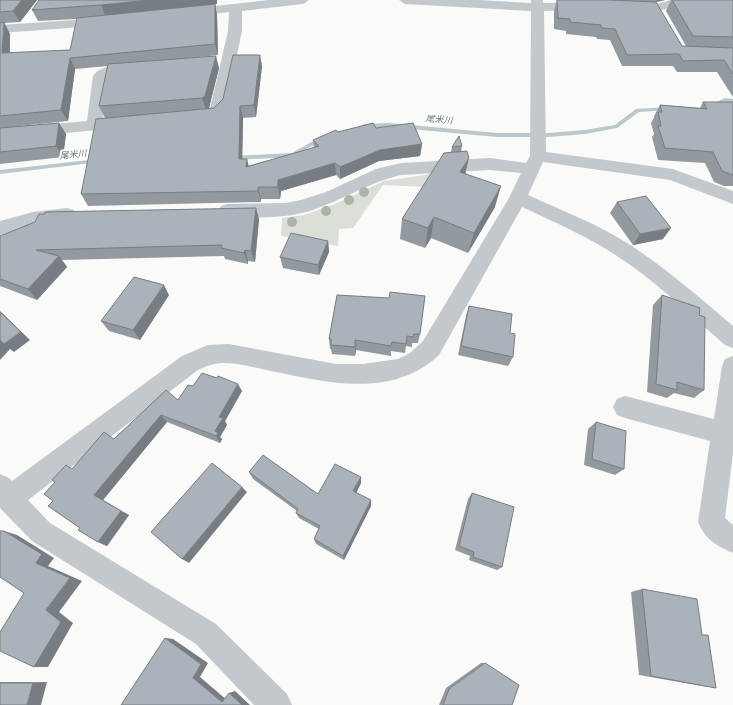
<svg xmlns="http://www.w3.org/2000/svg" width="733" height="705" font-family="'Open Sans','Noto Sans JP',sans-serif">
  <style>
    .green { fill: #dadfd7 }
    .lines { fill: none; stroke-linecap: round; stroke-linejoin: round }
    .stream { fill: #bbc7cb; fill-rule: evenodd }
    .minor { fill: #c3c8cc; fill-rule: evenodd }
    .tree { fill: #aab4a7 }
    .wall { fill: #929a9f }
    .shaded-wall { fill: #777d82 }
    .building { fill: #aab3b9; stroke: #777d82 }
    .labels { text-anchor: middle; dominant-baseline: central; stroke-width: 4; stroke-linejoin: round; paint-order: stroke }
    .far-water-label { font-size: 9px; font-style: italic; fill: #60757c; stroke: #fff }
  </style>
  <rect width="100%" height="100%" fill="#fafaf8"/>
  <path class="green" d="M 432,174 L 424,187 L 383,185 L 353,228 L 339,229 L 338,246 L 281,236 L 282,218 L 304,215 L 335,204 L 384,181 Z"/>
  <g class="lines">
    <path class="stream" d="M 725,98 L 733,99 L 733,103 L 726,102 L 711,108 L 708,106 Z
      M 668,107 L 671,109 L 670,110 L 639,112 L 617,128 L 585,134 L 548,137 L 497,137 L 389,127 L 364,128 L 361,126 L 364,124 L 389,123 L 497,133 L 548,133 L 585,130 L 615,125 L 636,109 Z
      M 322,136 L 324,137 L 324,139 L 293,157 L 233,160 L 230,158 L 233,156 L 292,153 Z
      M 98,159 L 101,161 L 100,162 L 0,174 L 0,170 Z"/>
    <path class="minor" d="M 269,0 L 309,0 L 303,4 L 242,11 L 242,31 L 225,111 C 217,122 202,124 189,120 L 187,117 L 189,114 L 206,111 L 210,109 L 228,31 L 229,12 L 187,17 L 180,13 L 187,9 Z
      M 399,0 L 478,0 L 531,3 L 531,0 L 543,0 L 543,3 L 589,2 L 590,5 L 589,8 L 584,9 L 544,11 L 546,152 L 673,169 L 733,191 L 733,204 L 670,180 L 543,162 L 528,195 C 563,211 600,225 632,246 C 668,270 700,298 733,326 L 733,348 L 725,345 C 690,315 656,281 617,256 C 587,236 554,222 522,207 L 439,355 C 390,401 321,381 262,369 C 238,364 222,358 198,370 L 28,500 L 50,523 L 216,624 L 287,694 L 292,705 L 254,705 L 196,644 L 32,541 L 0,508 L 0,474 L 9,478 L 12,481 L 182,356 L 208,345 L 229,344 L 336,364 L 363,364 L 398,359 L 410,353 L 423,341 L 509,198 L 521,173 L 490,170 L 401,175 C 369,182 341,201 310,211 C 283,219 255,217 227,218 L 221,216 L 218,211 L 221,206 L 227,204 L 286,203 L 301,200 L 326,192 L 376,169 L 401,163 L 490,158 L 526,163 L 530,156 L 531,11 L 405,4 Z
      M 671,0 L 692,0 L 691,3 C 678,6 631,20 623,7 L 629,3 L 656,4 Z
      M 105,18 L 110,19 L 112,22 L 110,25 L 0,33 L 0,25 Z
      M 136,65 L 141,66 L 143,69 L 141,72 L 111,75 L 107,78 L 103,120 L 125,118 L 131,119 L 133,123 L 131,127 L 0,139 L 0,129 L 87,121 L 93,76 C 102,63 122,66 136,65 Z
      M 67,208 L 74,210 L 76,215 L 74,220 L 33,225 L 0,235 L 0,221 L 33,212 Z
      M 733,356 L 733,453 L 725,518 L 733,525 L 733,553 C 716,546 705,539 698,522 L 710,441 L 625,418 L 617,415 L 613,407 L 617,399 L 625,396 L 714,419 L 722,366 L 725,359 Z"/>
  </g>
  <g class="tree">
    <circle cx="364" cy="192" r="5"/>
    <circle cx="349" cy="200" r="5"/>
    <circle cx="326" cy="211" r="5"/>
    <circle cx="292" cy="222" r="5"/>
  </g>
  <path class="wall" d="M 0,0 L 37,0 L 20,22 L 4,23 L 10,34 L 10,53 L 70,50 L 77,19 L 38,21 L 32,10 L 39,0 L 217,4 L 215,4 L 217,15 L 218,55 L 180,59 L 219,68 L 209,108 L 207,109 L 214,108 L 262,66 L 256,117 L 243,118 L 242,159 L 248,166 L 314,148 L 313,140 L 338,132 L 376,128 L 422,144 L 420,156 L 379,161 L 340,179 L 336,175 L 281,191 L 280,199 L 261,199 L 261,202 L 88,206 L 81,194 L 105,118 L 99,106 L 108,66 L 75,69 L 68,121 L 0,128 Z
    M 553,0 L 665,0 L 656,2 L 682,46 L 686,46 L 666,11 L 671,0 L 733,0 L 733,97 L 717,72 L 677,72 L 673,66 L 622,66 L 610,40 L 597,39 L 596,37 L 566,34 L 566,31 L 554,29 L 554,11 L 557,0 Z
    M 703,102 L 733,102 L 733,186 L 724,186 L 714,182 L 705,163 L 658,160 L 652,137 L 654,134 L 651,123 L 654,118 L 654,116 L 660,105 L 700,108 Z
    M 59,123 L 66,134 L 63,157 L 0,164 L 0,128 Z
    M 462,146 L 461,152 L 466,174 L 495,207 L 468,253 L 431,238 L 425,248 L 400,239 L 402,219 L 451,152 L 452,147 Z
    M 617,202 L 663,239 L 633,245 L 610,213 Z
    M 259,219 L 255,262 L 248,261 L 248,264 L 225,259 L 224,256 L 62,260 L 67,267 L 37,300 L 0,286 L 0,236 Z
    M 328,241 L 329,252 L 319,275 L 283,268 L 280,257 Z
    M 169,295 L 140,340 L 109,331 L 101,321 Z
    M 337,295 L 420,334 L 418,343 L 412,343 L 412,347 L 406,346 L 405,353 L 391,351 L 391,356 L 356,350 L 355,356 L 332,354 L 331,349 L 330,349 L 329,339 Z
    M 662,295 L 699,315 L 704,390 L 694,398 L 674,393 L 667,398 L 647,392 L 653,305 Z
    M 469,306 L 510,333 L 513,357 L 508,366 L 458,355 L 466,316 Z
    M 193,386 L 242,391 L 225,421 L 227,425 L 220,437 L 222,439 L 220,443 L 167,422 L 103,500 L 129,515 L 107,546 L 98,542 L 80,528 L 53,501 L 72,469 L 114,439 L 178,400 Z
    M 596,422 L 624,469 L 615,475 L 584,465 L 588,429 Z
    M 249,472 L 318,494 L 361,477 L 361,483 L 356,493 L 371,500 L 371,506 L 344,560 L 316,544 L 314,539 L 319,529 L 299,518 L 296,513 L 297,511 L 253,479 Z
    M 472,493 L 502,567 L 497,570 L 469,560 L 470,556 L 455,550 L 468,499 Z
    M 642,589 L 702,635 L 716,688 L 702,686 L 639,675 L 631,592 Z
    M 481,663 L 485,663 L 512,705 L 439,705 L 446,688 Z
    M 0,682 L 47,682 L 0,705 Z"/>
  <path class="shaded-wall" d="M 22,0 L 37,0 L 20,22 L 13,11 Z
    M 150,0 L 217,0 L 217,4 L 215,4 L 217,15 L 218,55 L 215,44 L 106,17 L 101,5 Z
    M 657,0 L 665,0 L 656,2 Z
    M 4,22 L 10,34 L 9,65 L 2,53 Z
    M 260,55 L 262,66 L 256,117 L 254,105 Z
    M 216,56 L 219,68 L 209,108 L 206,110 L 202,98 Z
    M 70,58 L 75,69 L 68,121 L 61,110 Z
    M 240,106 L 243,118 L 242,171 L 239,159 Z
    M 59,123 L 66,134 L 63,157 L 56,146 Z
    M 422,144 L 420,156 L 379,161 L 340,179 L 340,167 L 380,150 Z
    M 469,158 L 464,179 L 460,172 Z
    M 247,159 L 250,171 L 246,167 Z
    M 335,163 L 336,175 L 281,191 L 280,199 L 278,187 L 278,180 Z
    M 501,186 L 495,207 L 468,253 L 474,233 Z
    M 258,187 L 261,199 L 261,202 L 258,191 Z
    M 256,208 L 259,219 L 255,262 L 251,251 Z
    M 434,217 L 431,238 L 425,248 L 428,228 Z
    M 671,228 L 663,239 L 633,245 L 640,234 Z
    M 328,241 L 329,252 L 319,275 L 318,265 Z
    M 245,250 L 248,261 L 248,264 L 244,253 Z
    M 59,256 L 67,267 L 37,300 L 28,289 Z
    M 164,285 L 169,295 L 140,340 L 133,330 Z
    M 0,311 L 30,340 L 14,352 L 10,349 L 0,360 Z
    M 355,340 L 356,350 L 355,356 Z
    M 238,384 L 242,391 L 225,421 L 227,425 L 220,437 L 222,439 L 220,443 L 216,436 L 215,431 L 219,417 Z
    M 161,415 L 167,422 L 103,500 L 94,495 Z
    M 361,477 L 361,483 L 354,497 L 353,491 Z
    M 242,487 L 247,492 L 189,563 L 182,559 Z
    M 371,500 L 371,506 L 344,560 L 343,556 Z
    M 121,511 L 129,515 L 107,546 L 98,542 Z
    M 4,531 L 17,535 L 54,558 L 48,566 L 82,581 L 59,612 L 73,623 L 48,667 L 34,667 L 46,610 L 36,563 Z
    M 165,638 L 173,639 L 208,663 L 200,677 L 228,701 L 222,702 L 193,678 Z
    M 47,682 L 41,705 L 27,705 L 33,683 Z
    M 235,691 L 250,705 L 242,705 L 229,693 Z"/>
  <path class="building" d="M 0,0 L 22,0 L 13,11 L 0,12 Z
    M 39,0 L 150,0 L 101,5 L 32,10 Z
    M 557,0 L 610,0 L 656,2 L 682,46 L 733,48 L 733,74 L 724,60 L 683,61 L 679,54 L 627,55 L 615,29 L 601,28 L 601,25 L 570,22 L 570,19 L 558,18 Z
    M 672,0 L 733,0 L 733,37 L 693,36 Z
    M 215,4 L 215,44 L 70,58 L 61,110 L 0,116 L 0,23 L 4,22 L 2,53 L 70,50 L 77,18 Z
    M 233,55 L 260,55 L 254,105 L 240,106 L 239,159 L 247,159 L 246,167 L 319,146 L 313,140 L 336,130 L 338,132 L 373,123 L 376,128 L 413,123 L 422,144 L 380,150 L 340,167 L 335,163 L 278,180 L 278,187 L 258,187 L 258,191 L 81,194 L 96,119 L 214,108 L 223,99 Z
    M 216,56 L 205,96 L 202,98 L 99,106 L 108,64 Z
    M 703,102 L 733,102 L 733,175 L 722,171 L 713,152 L 665,148 L 658,126 L 661,126 L 658,112 L 662,112 L 660,105 L 707,109 Z
    M 59,123 L 56,146 L 0,152 L 0,128 Z
    M 459,136 L 462,146 L 452,147 Z
    M 467,151 L 469,158 L 460,172 L 501,186 L 474,233 L 434,217 L 428,228 L 402,219 L 444,153 Z
    M 646,196 L 671,228 L 640,234 L 617,202 Z
    M 256,208 L 251,251 L 245,250 L 244,253 L 221,248 L 222,245 L 36,250 L 59,256 L 28,289 L 0,279 L 0,236 L 35,222 L 39,214 L 45,214 L 45,212 Z
    M 291,233 L 328,241 L 318,265 L 280,257 Z
    M 134,277 L 164,285 L 133,330 L 101,321 Z
    M 390,292 L 425,296 L 420,334 L 414,334 L 413,337 L 407,336 L 406,344 L 392,342 L 391,346 L 355,340 L 355,347 L 331,345 L 331,339 L 329,339 L 337,295 L 389,298 Z
    M 662,295 L 700,308 L 699,315 L 705,317 L 704,390 L 677,382 L 677,390 L 656,384 Z
    M 469,306 L 512,314 L 510,333 L 515,334 L 513,357 L 461,346 Z
    M 0,312 L 21,332 L 4,344 L 1,341 L 0,341 Z
    M 202,373 L 217,378 L 218,376 L 238,384 L 219,417 L 223,418 L 215,431 L 218,433 L 216,436 L 161,415 L 94,495 L 121,511 L 98,542 L 78,530 L 80,528 L 48,506 L 53,501 L 44,494 L 55,482 L 52,480 L 66,465 L 72,469 L 104,432 L 114,439 L 166,390 L 178,400 L 188,385 L 193,386 Z
    M 596,422 L 626,431 L 624,469 L 592,459 Z
    M 263,455 L 318,494 L 335,464 L 361,477 L 353,491 L 371,500 L 343,556 L 314,539 L 320,526 L 296,513 L 298,509 L 249,472 Z
    M 212,463 L 242,487 L 182,559 L 151,532 Z
    M 472,493 L 514,507 L 502,567 L 473,557 L 474,552 L 459,546 Z
    M 0,531 L 4,531 L 42,554 L 36,563 L 70,578 L 46,610 L 61,622 L 34,667 L 0,651 L 0,632 L 24,593 L 0,577 Z
    M 642,589 L 697,599 L 702,635 L 708,635 L 716,688 L 651,676 Z
    M 165,638 L 201,664 L 193,678 L 222,702 L 229,693 L 242,705 L 121,705 Z
    M 485,663 L 519,685 L 512,705 L 443,705 L 449,689 Z
    M 0,683 L 33,683 L 27,705 L 0,705 Z"/>
  <g class="labels">
    <g class="far-water-label">
      <text transform="translate(439 119) rotate(5)">尾米川</text>
      <text transform="translate(73 154) rotate(-6)">尾米川</text>
    </g>
  </g>
</svg>
